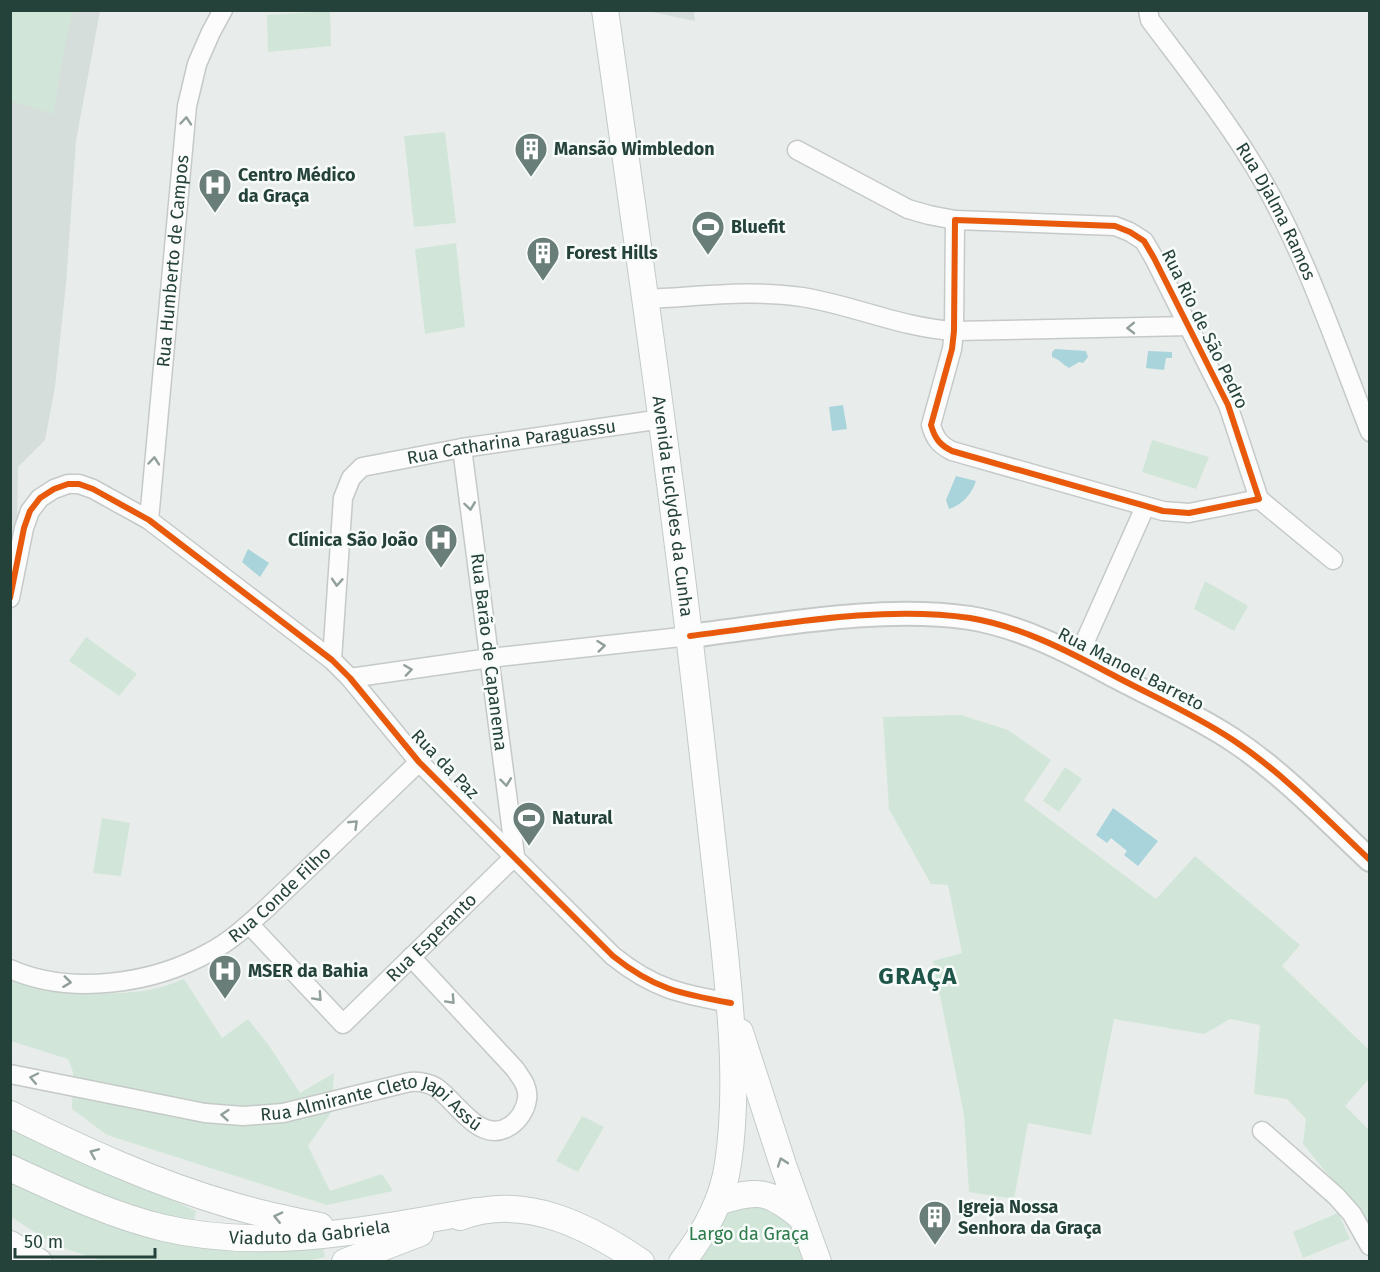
<svg xmlns="http://www.w3.org/2000/svg" width="1380" height="1272" font-family="'Fira Sans',sans-serif">
  <style>
    .built { fill: #d6dedb }
    .green { fill: #d1e6d8 }
    .water { fill: #a9d4db }
    .lines { fill: none; stroke-linecap: round; stroke-linejoin: round }
    .minor-casing { stroke: #c5cac8; stroke-width: 21 }
    .tertiary-casing { stroke: #c5cac8; stroke-width: 26 }
    .secondary-casing { stroke: #c3cbc8; stroke-width: 28 }
    .minor { stroke: #fcfcfc; stroke-width: 18 }
    .tertiary { stroke: #fcfcfc; stroke-width: 22 }
    .secondary { stroke: #fcfcfc; stroke-width: 26 }
    .cycleway-casing { stroke: #f7fbf9; stroke-width: 10 }
    .cycleway { stroke: #e8590c; stroke-width: 6 }
    .oneway { stroke: #909f9b }
    .labels { text-anchor: middle; dominant-baseline: central; stroke-width: 5; stroke-linejoin: round; paint-order: stroke }
    .poi-label { font-size: 18px; font-weight: bold; fill: #24423a; stroke: #f7fbf9; text-anchor: start }
    .street-label { font-size: 18px; fill: #24423a; stroke: #f7fbf9 }
    .park-label { font-size: 18px; fill: #2d7a4b; stroke: #f7fbf9 }
    .district-label { font-size: 24px; font-weight: bold; letter-spacing: 1.5px; fill: #1f5548; stroke: #f7fbf9 }
  </style>
  <rect width="100%" height="100%" fill="#e8edeb"/>
  <path class="built" d="M 11,11 L 100,11 L 76,141 L 66,284 L 55,387 L 45,440 L 18,467 L 17,529 L 11,562 Z
    M 647,11 L 694,11 L 695,21 Z"/>
  <path class="green" d="M 11,10 L 73,11 L 65,44 L 53,114 L 11,101 Z
    M 330,11 L 331,46 L 268,52 L 267,15 Z
    M 445,132 L 456,223 L 414,227 L 404,136 Z
    M 456,243 L 465,327 L 425,334 L 415,249 Z
    M 1152,440 L 1209,457 L 1196,489 L 1142,472 Z
    M 1205,581 L 1248,606 L 1234,631 L 1194,609 Z
    M 86,637 L 137,674 L 119,696 L 69,661 Z
    M 961,715 L 1008,730 L 1051,760 L 1024,800 L 1156,899 L 1195,856 L 1300,945 L 1282,966 L 1369,1050 L 1369,1079 L 1345,1106 L 1369,1130 L 1369,1225 L 1303,1144 L 1306,1119 L 1287,1099 L 1254,1094 L 1260,1025 L 1230,1019 L 1204,1034 L 1114,1019 L 1091,1135 L 1028,1123 L 1014,1199 L 969,1192 L 964,1115 L 933,961 L 962,953 L 948,885 L 931,884 L 889,809 L 883,717 Z
    M 1065,767 L 1082,779 L 1059,812 L 1043,801 Z
    M 102,818 L 130,823 L 121,876 L 93,873 Z
    M 11,979 C 54,994 103,997 149,990 C 161,988 173,983 184,979 L 222,1038 L 248,1019 L 270,1047 L 300,1093 L 334,1073 L 331,1113 L 308,1146 L 330,1191 L 382,1174 L 393,1191 L 327,1205 L 107,1135 L 72,1109 L 73,1072 L 68,1059 L 11,1041 Z
    M 582,1116 L 604,1127 L 578,1172 L 556,1161 Z
    M 11,1127 L 196,1211 L 193,1225 L 90,1198 L 11,1161 Z
    M 10,1181 L 88,1215 L 323,1246 L 325,1257 L 303,1262 L 102,1261 L 55,1245 L 11,1217 Z
    M 739,1206 L 758,1206 L 785,1220 L 797,1235 L 808,1261 L 699,1262 L 691,1257 L 709,1227 Z
    M 1338,1213 L 1350,1239 L 1303,1258 L 1293,1232 Z"/>
  <path class="water" d="M 1055,349 L 1086,351 L 1088,357 L 1083,363 L 1079,362 L 1069,368 C 1062,364 1059,359 1052,357 L 1052,352 Z
    M 1148,351 L 1172,352 L 1172,358 L 1166,358 L 1164,370 L 1146,368 Z
    M 843,405 L 847,429 L 832,431 L 829,407 Z
    M 956,476 L 976,481 C 972,494 962,505 949,509 L 946,500 Z
    M 248,549 L 269,563 L 260,577 L 242,562 Z
    M 1113,808 L 1158,841 L 1138,866 L 1124,855 L 1127,851 L 1111,838 L 1107,843 L 1096,835 Z"/>
  <g class="lines">
    <g class="minor-casing">
      <g id="minor">
        <path id="s1" d="M 1148,10 L 1150,20 C 1183,64 1217,107 1246,153 C 1301,239 1333,338 1370,432"/>
        <path d="M 797,150 L 908,209 L 929,215 L 955,220"/>
        <path d="M 955,220 L 1115,226 L 1130,232 L 1144,241 L 1154,258 L 1228,405 L 1259,499 L 1189,513 L 1163,511 L 952,451 C 940,445 935,439 931,425 L 952,349 L 954,331 Z"/>
        <path d="M 646,299 C 697,297 751,289 802,297 C 853,305 902,328 954,331 L 1189,326"/>
        <path d="M 1259,499 L 1333,560"/>
        <path id="s2" d="M 149,520 L 187,106 L 197,64 L 211,32 L 223,10"/>
        <path d="M 10,598 L 24,528 L 30,511 L 40,498 L 54,489 L 68,484 L 79,484 L 93,489 L 149,520 L 332,660 L 350,678 L 419,762 L 613,956 C 654,989 681,994 731,1003"/>
        <path d="M 1078,657 L 1145,507"/>
        <path id="s3" d="M 332,660 L 343,498 L 351,478 L 362,467 L 462,448 L 662,419"/>
        <path d="M 350,678 L 490,658 L 690,636"/>
        <path id="s4" d="M 249,924 L 343,1024 L 515,856 L 462,448"/>
        <path id="s5" d="M 10,969 C 71,996 153,984 210,952 C 231,941 250,923 268,907 L 419,762"/>
        <path id="s6" d="M 10,1074 L 205,1113 L 243,1116 L 283,1113 L 410,1082 C 420,1081 429,1083 437,1088 C 458,1103 480,1145 510,1126 C 519,1120 526,1109 527,1099 C 529,1087 521,1078 515,1069 L 411,957"/>
        <path d="M 1262,1131 L 1336,1196 L 1352,1214 L 1370,1246"/>
      </g>
    </g>
    <g class="tertiary-casing">
      <path id="tertiary" d="M 690,636 C 780,625 880,605 970,618 C 1019,626 1066,650 1109,673 C 1150,695 1194,714 1233,740 C 1283,773 1326,819 1370,860"/>
    </g>
    <g class="secondary-casing">
      <g id="secondary">
        <path id="s7" d="M 605,10 C 641,268 678,525 706,783 C 712,834 717,884 723,935 C 731,1010 739,1089 728,1164 C 723,1199 704,1234 682,1262"/>
        <path d="M 740,1032 L 784,1168 L 818,1262"/>
        <path d="M 10,1114 C 81,1149 155,1183 231,1205 C 260,1214 290,1220 320,1226"/>
        <path id="s8" d="M 10,1168 C 60,1191 110,1215 164,1228 C 267,1252 373,1229 476,1211"/>
        <path d="M 718,1202 C 758,1189 768,1190 801,1217"/>
        <path d="M 460,1217 C 524,1193 588,1226 641,1262"/>
        <path d="M 10,1244 L 39,1262"/>
        <path d="M 345,1262 L 420,1233"/>
      </g>
    </g>
    <use href="#minor" class="minor"/>
    <use href="#tertiary" class="tertiary"/>
    <use href="#secondary" class="secondary"/>
    <g class="cycleway-casing">
      <path id="cycleway" d="M 955,220 L 1115,226 L 1130,232 L 1144,241 L 1154,258 L 1228,405 L 1259,499 L 1189,513 L 1163,511 L 952,451 C 940,445 935,439 931,425 L 952,349 L 954,331 Z
        M 10,598 L 24,528 L 30,511 L 40,498 L 54,489 L 68,484 L 79,484 L 93,489 L 149,520 L 332,660 L 350,678 L 419,762 L 613,956 C 654,989 681,994 731,1003
        M 690,636 C 780,625 880,605 970,618 C 1019,626 1066,650 1109,673 C 1150,695 1194,714 1233,740 C 1283,773 1326,819 1370,860"/>
    </g>
    <use href="#cycleway" class="cycleway"/>
  </g>
  <defs><path id="oneway-chevron" d="M-2-3.5L2.5 0L-2 3.5" fill="none" stroke-width="1.6" stroke-linecap="round" stroke-linejoin="round" transform="scale(1.5)"/></defs>
  <g class="oneway">
    <use href="#oneway-chevron" transform="translate(186 121) rotate(-85)"/>
    <use href="#oneway-chevron" transform="translate(1131 328) rotate(179)"/>
    <use href="#oneway-chevron" transform="translate(154 461) rotate(-85)"/>
    <use href="#oneway-chevron" transform="translate(470 506) rotate(82)"/>
    <use href="#oneway-chevron" transform="translate(337 582) rotate(94)"/>
    <use href="#oneway-chevron" transform="translate(601 646) rotate(-6)"/>
    <use href="#oneway-chevron" transform="translate(408 670) rotate(-8)"/>
    <use href="#oneway-chevron" transform="translate(506 782) rotate(83)"/>
    <use href="#oneway-chevron" transform="translate(354 824) rotate(-44)"/>
    <use href="#oneway-chevron" transform="translate(67 982) rotate(7)"/>
    <use href="#oneway-chevron" transform="translate(318 997) rotate(47)"/>
    <use href="#oneway-chevron" transform="translate(451 1000) rotate(47)"/>
    <use href="#oneway-chevron" transform="translate(34 1078) rotate(-168)"/>
    <use href="#oneway-chevron" transform="translate(225 1115) rotate(-175)"/>
    <use href="#oneway-chevron" transform="translate(94 1153) rotate(-157)"/>
    <use href="#oneway-chevron" transform="translate(782 1162) rotate(-109)"/>
    <use href="#oneway-chevron" transform="translate(278 1217) rotate(-167)"/>
  </g>
  <defs>
    <g id="building-pin" transform="scale(1.725)"><path d="M0 17L-7.5 6A9.5 9.5 0 1 1 7.5 6Z" fill="#697e78" stroke="#f7fbf9"/><path d="M-4-6H4V6H1V3H-1V6H-4ZM-2.5-4.3h1.7v1.8h-1.7ZM.8-4.3h1.7v1.8H.8ZM-2.5-1h1.7V.8h-1.7ZM.8-1h1.7V.8H.8Z" fill="#fff"/></g>
    <g id="hospital-pin" transform="scale(1.725)"><path d="M0 17L-7.5 6A9.5 9.5 0 1 1 7.5 6Z" fill="#697e78" stroke="#f7fbf9"/><path d="M-5-5h3v3.5h4V-5h3V5h-3V1.5h-4V5h-3Z" fill="#fff"/></g>
    <g id="stadium-pin" transform="scale(1.725)"><path d="M0 17L-7.5 6A9.5 9.5 0 1 1 7.5 6Z" fill="#697e78" stroke="#f7fbf9"/><path d="M0-5a6.5 5 0 1 0 0 10a6.5 5 0 1 0 0-10ZM-3.5-1.8h7v3.6h-7Z" fill="#fff"/></g>
  </defs>
  <g fill-rule="evenodd">
    <use href="#building-pin" x="531" y="149"/>
    <use href="#hospital-pin" x="215" y="185"/>
    <use href="#stadium-pin" x="708" y="227"/>
    <use href="#building-pin" x="543" y="253"/>
    <use href="#hospital-pin" x="441" y="540"/>
    <use href="#stadium-pin" x="529" y="818"/>
    <use href="#hospital-pin" x="225" y="971"/>
    <use href="#building-pin" x="935" y="1217"/>
  </g>
  <g class="labels">
    <g class="poi-label">
      <text x="554" y="149">Mansão Wimbledon</text>
      <text x="238" y="175">Centro Médico<tspan x="238" dy="21">da Graça</tspan></text>
      <text x="731" y="227">Bluefit</text>
      <text x="566" y="253">Forest Hills</text>
      <text x="418" y="540" text-anchor="end">Clínica São João</text>
      <text x="552" y="818">Natural</text>
      <text x="248" y="971">MSER da Bahia</text>
      <text x="958" y="1207">Igreja Nossa<tspan x="958" dy="21">Senhora da Graça</tspan></text>
    </g>
    <g class="street-label">
      <text stroke="none"><textPath href="#s1" startOffset="240">Rua Djalma Ramos</textPath></text>
      <text stroke="none"><textPath href="#s2" startOffset="260">Rua Humberto de Campos</textPath></text>
      <text transform="translate(1205 329) rotate(64)">Rua Rio de São Pedro</text>
      <text stroke="none"><textPath href="#s3" startOffset="351">Rua Catharina Paraguassu</textPath></text>
      <text stroke="none"><textPath href="#s7" startOffset="501">Avenida Euclydes da Cunha</textPath></text>
      <text transform="translate(489 652) rotate(83)">Rua Barão de Capanema</text>
      <text transform="translate(1131 669) rotate(27)">Rua Manoel Barreto</text>
      <text transform="translate(445 764) rotate(46)">Rua da Paz</text>
      <text stroke="none"><textPath href="#s5" startOffset="298">Rua Conde Filho</textPath></text>
      <text stroke="none"><textPath href="#s4" startOffset="261">Rua Esperanto</textPath></text>
      <text stroke="none"><textPath href="#s6" startOffset="374">Rua Almirante Cleto Japi Assú</textPath></text>
      <text stroke="none"><textPath href="#s8" startOffset="312">Viaduto da Gabriela</textPath></text>
    </g>
    <g class="park-label">
      <text x="749" y="1234">Largo da Graça</text>
    </g>
    <g class="district-label">
      <text x="918" y="976">GRAÇA</text>
    </g>
  </g>
  <rect width="1380" height="1272" fill="none" stroke="#24423a" stroke-width="24"/>
  <path d="M15 1248v9h140v-9" fill="none" stroke="#24423a" stroke-width="3"/>
  <text x="24" y="1248" font-size="18" fill="#24423a" stroke="#f7fbf9" stroke-width="4.5" paint-order="stroke">50 m</text>
</svg>
